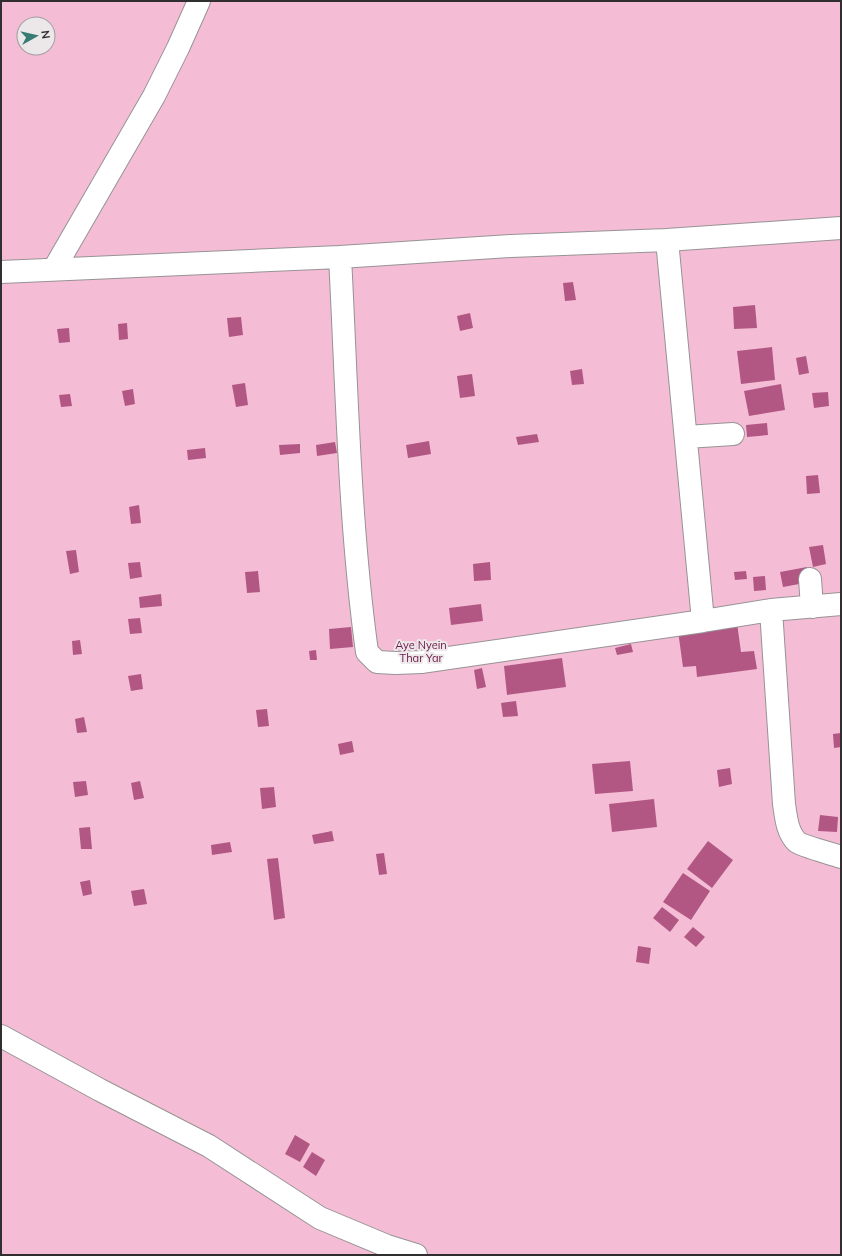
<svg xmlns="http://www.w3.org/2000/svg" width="842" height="1256" font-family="Mulish,sans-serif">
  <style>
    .green { fill: #f4bdd5; fill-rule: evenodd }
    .building { fill: #b25784 }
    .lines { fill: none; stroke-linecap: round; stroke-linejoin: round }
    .minor-casing { stroke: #979395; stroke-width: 24 }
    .minor { stroke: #fff; stroke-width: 22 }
    .labels { text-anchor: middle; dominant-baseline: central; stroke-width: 4; stroke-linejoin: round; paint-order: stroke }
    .park-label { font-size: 11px; fill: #6b1646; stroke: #ece7e9 }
  </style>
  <rect width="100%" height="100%" fill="#ece7e9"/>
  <path class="green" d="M 1,1 L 841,1 L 841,1255 L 1,1255 ZM 24,24 L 48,24 L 48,48 L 24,48 Z"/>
  <path class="building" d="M 573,282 L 576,300 L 565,301 L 563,283 Z
    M 755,305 L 757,328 L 734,329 L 733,307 Z
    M 470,313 L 473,328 L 460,331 L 457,316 Z
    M 241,317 L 243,335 L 229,337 L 227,318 Z
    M 127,323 L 128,339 L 119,340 L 118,324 Z
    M 69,328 L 70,342 L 59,343 L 57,329 Z
    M 772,347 L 775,380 L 741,384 L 737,351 Z
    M 806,356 L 809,373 L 799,375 L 796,358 Z
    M 582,369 L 584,384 L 572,385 L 570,371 Z
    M 472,374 L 475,396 L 460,398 L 457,376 Z
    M 245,383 L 248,405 L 236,407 L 232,385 Z
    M 781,384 L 785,410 L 749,416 L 744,391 Z
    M 133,389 L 135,404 L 125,406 L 122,391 Z
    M 828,392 L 829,406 L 814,408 L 812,393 Z
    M 70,394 L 72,406 L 61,407 L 59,395 Z
    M 767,423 L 768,435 L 747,437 L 746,425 Z
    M 537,434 L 539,442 L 518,445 L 516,437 Z
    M 429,441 L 431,454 L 408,458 L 406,445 Z
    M 335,442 L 337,453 L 317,456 L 316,445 Z
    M 300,444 L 300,453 L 280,455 L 279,445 Z
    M 205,448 L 206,458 L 188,460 L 187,450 Z
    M 818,475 L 820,493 L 807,494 L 806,476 Z
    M 139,505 L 141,523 L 131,524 L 129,507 Z
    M 823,545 L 826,564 L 813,567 L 809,547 Z
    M 76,550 L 79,572 L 70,574 L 66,551 Z
    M 140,562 L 142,577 L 130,579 L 128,563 Z
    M 490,562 L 491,580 L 474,581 L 473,564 Z
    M 807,567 L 810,582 L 783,587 L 780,572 Z
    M 258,571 L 260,592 L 247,593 L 245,572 Z
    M 746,571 L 747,579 L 735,580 L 734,572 Z
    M 765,576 L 766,590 L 754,591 L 753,577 Z
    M 161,594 L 162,606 L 140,608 L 139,597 Z
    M 481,604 L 483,621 L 451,625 L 449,608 Z
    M 140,618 L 142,633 L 130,634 L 128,619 Z
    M 737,623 L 741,652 L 754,651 L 757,669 L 697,677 L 696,666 L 683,667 L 678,631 Z
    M 351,627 L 353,647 L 330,649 L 329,629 Z
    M 80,640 L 82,654 L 73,655 L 72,641 Z
    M 631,644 L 633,652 L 617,655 L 615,648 Z
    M 316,650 L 317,660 L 310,660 L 309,651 Z
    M 562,658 L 566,687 L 507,695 L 504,666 Z
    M 482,668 L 486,687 L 477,689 L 474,670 Z
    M 141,674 L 143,689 L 131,691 L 128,676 Z
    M 516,701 L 518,716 L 503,717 L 501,703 Z
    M 267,709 L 269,726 L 258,727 L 256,710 Z
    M 84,717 L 87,732 L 77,733 L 75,719 Z
    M 841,733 L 841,747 L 834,748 L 833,734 Z
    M 352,741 L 354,752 L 340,755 L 338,744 Z
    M 630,761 L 633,791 L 595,794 L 592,764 Z
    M 730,768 L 732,784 L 719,787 L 717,770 Z
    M 86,781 L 88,795 L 75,797 L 73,782 Z
    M 140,781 L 144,798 L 134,800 L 131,783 Z
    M 274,787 L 276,807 L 262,809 L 260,788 Z
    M 654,799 L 657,827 L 612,832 L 609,804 Z
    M 820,815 L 838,817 L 837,832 L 818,831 Z
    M 90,827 L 92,849 L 81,849 L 79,828 Z
    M 332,831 L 334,841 L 314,844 L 312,835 Z
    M 708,841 L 733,860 L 712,888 L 687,869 Z
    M 230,842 L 232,852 L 212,855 L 211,845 Z
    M 384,853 L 387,874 L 379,875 L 376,854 Z
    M 278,858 L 285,918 L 274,920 L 267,859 Z
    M 683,873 L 710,891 L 691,920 L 663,902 Z
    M 90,880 L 92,894 L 83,896 L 80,882 Z
    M 144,889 L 147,904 L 134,906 L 131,891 Z
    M 662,907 L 679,920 L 670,932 L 653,918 Z
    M 693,927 L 705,937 L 696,947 L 684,937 Z
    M 638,946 L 651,948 L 649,964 L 636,962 Z
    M 295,1135 L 310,1144 L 300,1162 L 285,1154 Z
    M 312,1152 L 325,1160 L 316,1176 L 303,1167 Z"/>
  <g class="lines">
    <g class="minor-casing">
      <path id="minor" d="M 667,240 L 703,621 L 771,610 L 841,604
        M 340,257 C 347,389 349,521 367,652 L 377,662 L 396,663 L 421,662 L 703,621
        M 54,269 L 154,96 L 178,48 L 199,1
        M 1,272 L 340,257 L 511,246 L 667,240 L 841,228
        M 686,437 L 733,434
        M 810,579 L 812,607
        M 771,610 L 784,804 C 786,817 787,832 797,842 C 802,846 833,854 841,857
        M 1,1036 L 100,1090 L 209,1146 L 320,1218 L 387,1246 L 416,1255"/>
    </g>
    <use href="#minor" class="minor"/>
  </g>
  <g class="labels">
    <g class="park-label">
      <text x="421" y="645">Aye Nyein<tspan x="421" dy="13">Thar Yar</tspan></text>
    </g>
  </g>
  <rect width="842" height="1256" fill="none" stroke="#302e2f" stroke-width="4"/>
  <g transform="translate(36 36) rotate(82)"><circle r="19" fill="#ece7e9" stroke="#a19d9f"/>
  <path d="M0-3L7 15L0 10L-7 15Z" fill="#367c72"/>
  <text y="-6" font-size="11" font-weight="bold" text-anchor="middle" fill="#302e2f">N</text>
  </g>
</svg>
